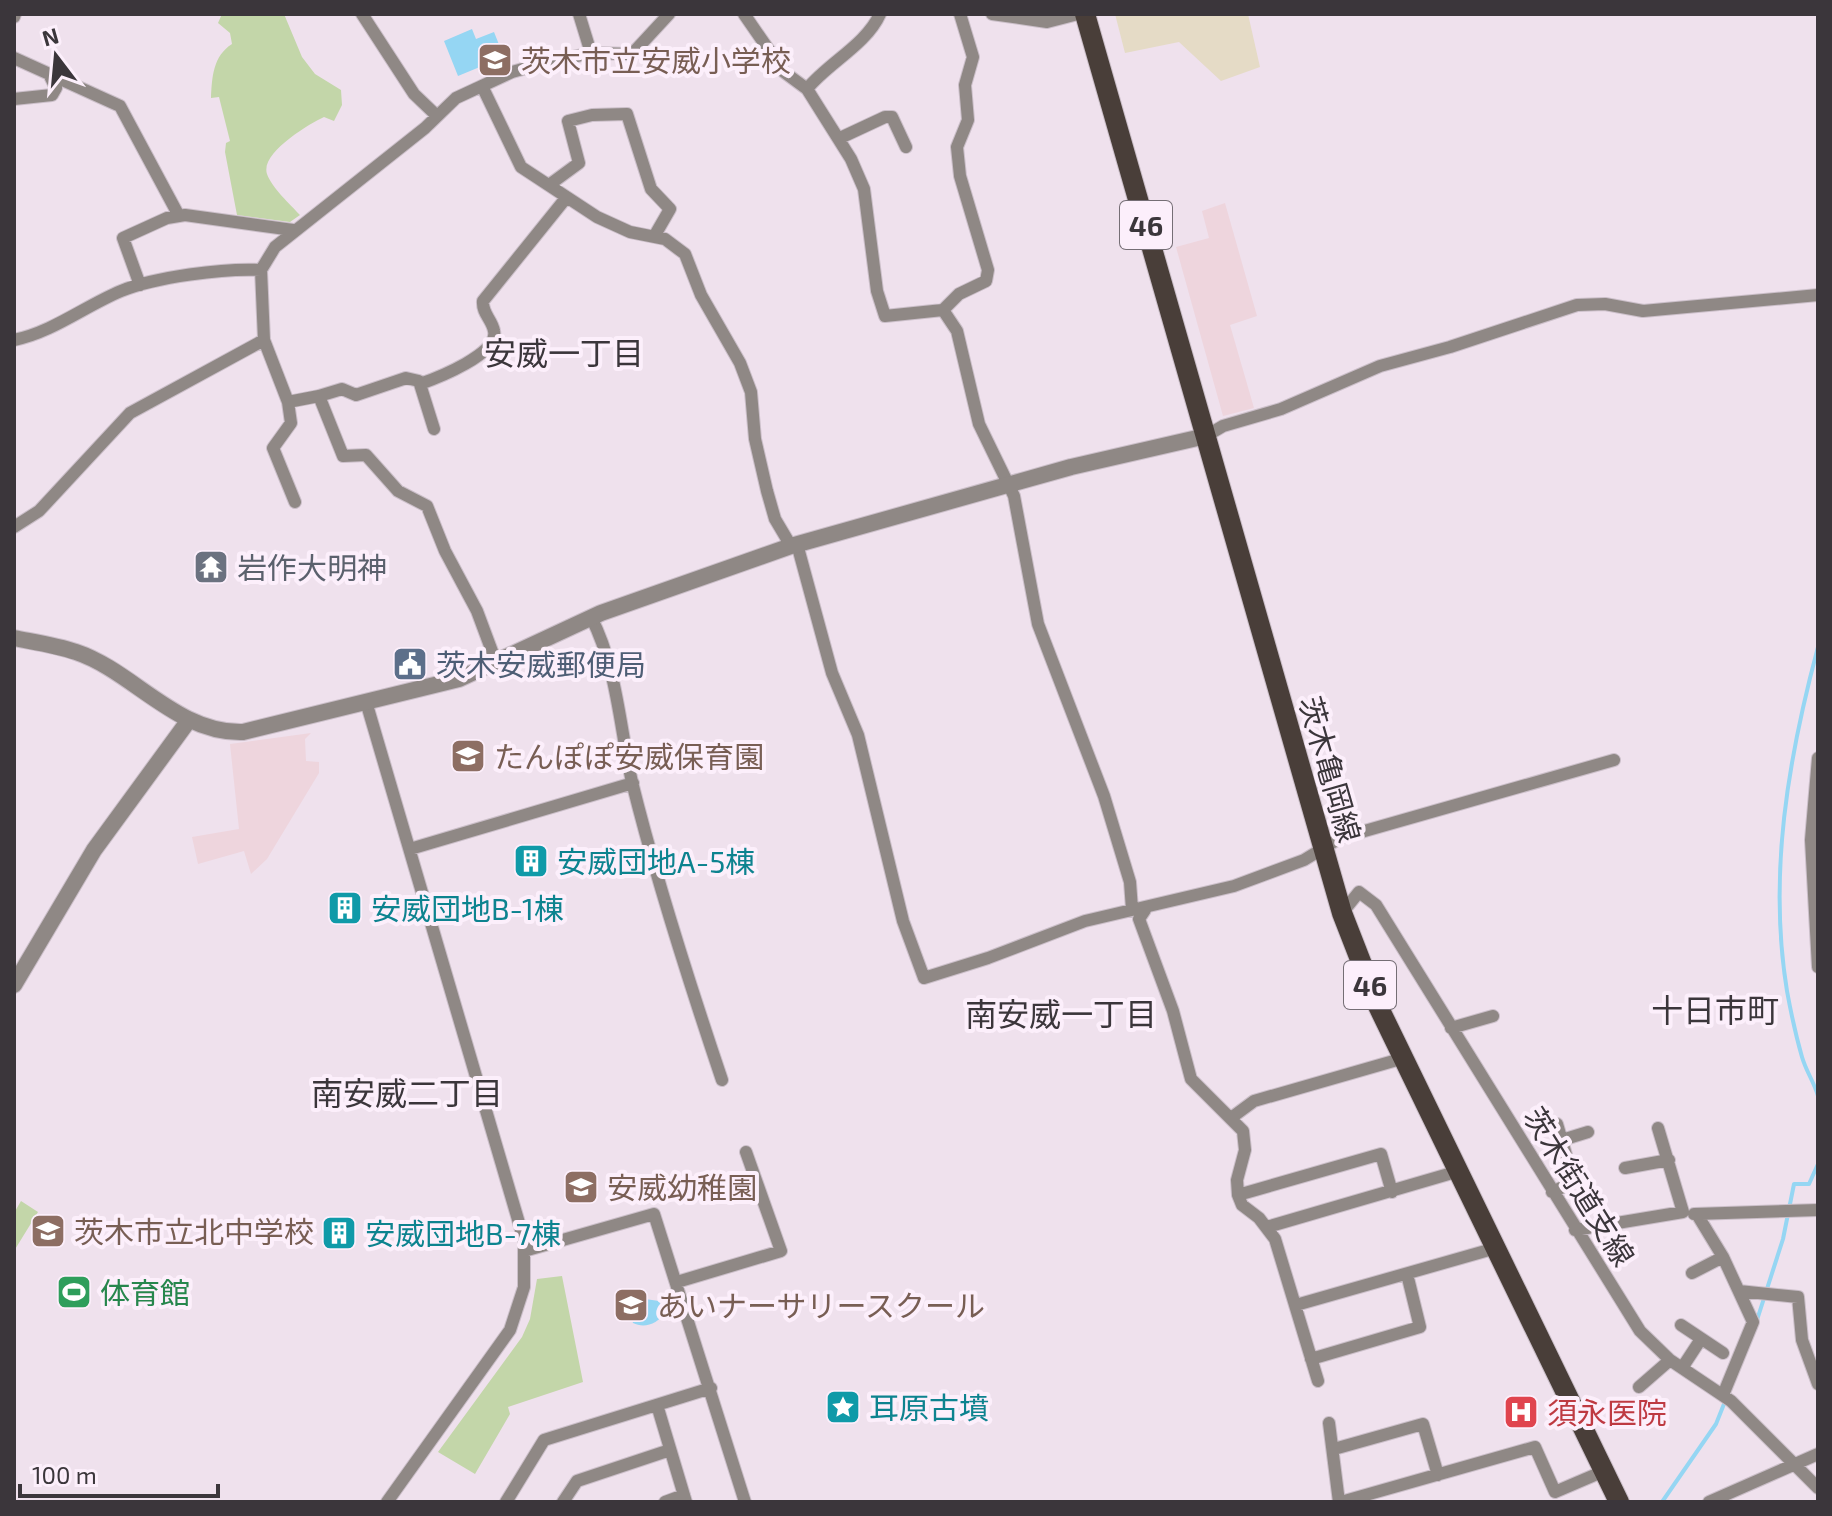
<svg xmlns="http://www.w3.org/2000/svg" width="1832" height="1516" font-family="'Exo 2','Noto Sans JP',sans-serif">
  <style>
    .commercial { fill: #eed5dd }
    .industrial { fill: #e5dbc6 }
    .green { fill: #c3d6a9 }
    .water { fill: #95d6f3 }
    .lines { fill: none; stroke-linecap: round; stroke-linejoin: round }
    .stream { stroke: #95d6f3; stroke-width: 4 }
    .minor-casing { stroke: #cbbfc9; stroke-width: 14 }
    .tertiary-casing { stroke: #cbbfc9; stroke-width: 18 }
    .primary-casing { stroke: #cbbfc9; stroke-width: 22 }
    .minor { stroke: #8f8885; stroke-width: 12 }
    .tertiary { stroke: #8f8885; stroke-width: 16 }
    .primary { stroke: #493e39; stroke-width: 20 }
    .labels { text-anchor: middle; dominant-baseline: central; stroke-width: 8; stroke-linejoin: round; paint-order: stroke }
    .shield { fill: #fceffb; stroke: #756e75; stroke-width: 2 }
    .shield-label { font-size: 28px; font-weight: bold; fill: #3b363b }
    .education-label { font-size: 30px; fill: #785e54; stroke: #fceffb; text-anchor: start }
    .worship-label { font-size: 30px; fill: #5b616d; stroke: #fceffb; text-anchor: start }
    .service-label { font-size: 30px; fill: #4e5e75; stroke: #fceffb; text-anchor: start }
    .street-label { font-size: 30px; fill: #3b363b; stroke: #fceffb }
    .culture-label { font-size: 30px; fill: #0d838f; stroke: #fceffb; text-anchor: start }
    .leisure-label { font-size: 30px; fill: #27864d; stroke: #fceffb; text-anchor: start }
    .health-label { font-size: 30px; fill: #be3a42; stroke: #fceffb; text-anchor: start }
    .neighbourhood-label { font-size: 32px; fill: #3b363b; stroke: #fceffb }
  </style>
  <rect width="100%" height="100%" fill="#efe1ed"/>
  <path class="commercial" d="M 1225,203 L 1257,316 L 1230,325 L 1254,408 L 1223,416 L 1176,247 L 1209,238 L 1202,211 Z
    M 311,733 L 305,739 L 306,761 L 319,762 L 319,773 L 267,859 L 251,874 L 244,851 L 198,864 L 192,837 L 239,829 L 230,744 Z"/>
  <path class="industrial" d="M 1115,14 L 1248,14 L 1260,67 L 1221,81 L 1179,42 L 1125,53 Z"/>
  <path class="green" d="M 222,14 L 284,14 L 302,57 L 315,74 L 341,90 L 342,105 L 334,121 L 324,117 C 309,124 260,153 267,174 C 272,188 290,204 300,215 L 290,222 L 237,215 L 225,152 L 226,143 L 230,141 L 219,97 L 211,98 C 212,77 213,56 232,44 L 230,33 L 218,23 Z
    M 21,1201 L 38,1212 L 14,1251 L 14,1213 Z
    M 562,1276 L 583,1382 L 508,1407 L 510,1414 L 475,1474 L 438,1452 L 522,1337 L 530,1319 L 537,1279 Z"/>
  <path class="water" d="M 472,29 L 476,39 L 494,32 L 504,57 L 458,76 L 444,41 Z
    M 645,1299 L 659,1301 L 665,1313 C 658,1323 645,1329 633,1323 L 630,1313 L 634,1305 Z"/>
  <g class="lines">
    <path class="stream" d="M 1818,647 C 1788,759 1768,875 1787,991 C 1791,1013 1796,1036 1802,1057 C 1806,1071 1814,1082 1818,1096
      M 1757,1320 L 1783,1239 L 1794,1184 L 1809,1184 L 1818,1164
      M 1662,1502 L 1716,1424 L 1726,1399"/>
    <g class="minor-casing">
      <path id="minor" d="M 362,14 L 414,94 L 436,115
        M 579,14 L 591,53
        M 744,14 L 784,72 L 807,89 L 851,159 L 864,189 L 877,291 L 885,316 L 943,310 L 957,331 L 979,424 L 1014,496 L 1038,624 L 1104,796 L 1130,882 L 1132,909
        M 992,14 L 1047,22 L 1078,14
        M 14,17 L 15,14
        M 14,58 L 120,106 L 179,216
        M 482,86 L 521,167 L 597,217 L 630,232 L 665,239 L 685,254 L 701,295 L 740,363 L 751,392 L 755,439 L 767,491 L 775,519 L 791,546
        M 807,89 C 828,63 866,45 880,14
        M 14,99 L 52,95 L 56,88 L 49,74
        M 840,138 L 885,117 L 892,117 L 906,147
        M 549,185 L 579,163 L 568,121 L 592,115 L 627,114 L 651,189 L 670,209 L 655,235
        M 140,285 L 123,238 L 167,218 L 185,215 L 293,230
        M 943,310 L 959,294 L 986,281 L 988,270 L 960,176 L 957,147 L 968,120 L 965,85 L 973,57 L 960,14
        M 14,340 C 53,332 85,306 121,291 C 155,277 224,268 261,270
        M 264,340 L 288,402 L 319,396 L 343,456 L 366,455 L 398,491 L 427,506 L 445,551 L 477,611 L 496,662
        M 420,384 C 437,378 499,354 494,331 C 492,319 482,314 483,301 L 566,198
        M 319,396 L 342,389 L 356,395 L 406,378 L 419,381 L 434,429
        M 288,402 L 291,423 L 273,448 L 295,502
        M 1206,436 L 1223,426 L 1281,409 L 1380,366 L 1450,347 L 1577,305 L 1605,304 L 1643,311 L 1818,295
        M 14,527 L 39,511 L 130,413 L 264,340 L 261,270 L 275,247 L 425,128 L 456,98 L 512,72 L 537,65 L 591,53 L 632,54 L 669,14
        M 797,544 L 832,673 L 858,735 L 903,921 L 924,978 L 988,958 L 1085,921 L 1234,886 L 1304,860 L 1340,838 L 1614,760
        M 591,617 C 617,667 620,729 632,782 C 657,883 689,982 722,1080
        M 367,705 L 524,1240 L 524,1287 L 510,1330 L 387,1502
        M 1818,758 L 1811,840 L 1818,967
        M 410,849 L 633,783
        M 1145,910 L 1139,919 L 1173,1011 L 1191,1079 L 1243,1131 L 1245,1150 L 1237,1180 L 1238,1195 L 1242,1205 L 1259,1218 L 1275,1239 L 1318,1381
        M 1342,913 L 1359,892 L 1376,905 L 1640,1331 L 1670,1360 L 1731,1401 L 1818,1488
        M 1451,1028 L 1493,1016
        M 1231,1118 L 1254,1101 L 1404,1058
        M 1562,1140 L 1588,1132
        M 1625,1168 L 1669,1160
        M 1552,1192 L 1574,1182 L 1557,1124
        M 1238,1195 L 1381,1154 L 1392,1192
        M 1694,1214 L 1818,1210
        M 1698,1216 L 1723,1257 L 1753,1322 L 1723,1395
        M 1267,1227 L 1459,1171
        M 1575,1230 L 1683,1212 L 1658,1128
        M 524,1251 L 654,1214 L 745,1502
        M 1692,1273 L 1723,1257
        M 677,1282 L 781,1251 L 746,1152
        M 1739,1291 L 1798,1297 L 1802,1340 L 1818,1384
        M 1296,1305 L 1496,1248
        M 1681,1325 L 1723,1353
        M 1311,1359 L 1420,1327 L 1407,1274
        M 1682,1368 L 1701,1339
        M 1639,1387 L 1670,1360
        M 657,1405 L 686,1502
        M 1329,1423 L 1339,1502
        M 1334,1449 L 1423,1424 L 1438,1475
        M 506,1502 L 544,1440 L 711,1388
        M 563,1502 L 577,1481 L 670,1450
        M 665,1502 L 684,1495
        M 1341,1502 L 1535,1447 L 1555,1492 L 1604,1471
        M 1709,1502 L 1818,1454"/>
    </g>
    <g class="tertiary-casing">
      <path id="tertiary" d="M 14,638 C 34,642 56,645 76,652 C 133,671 177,734 243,732 L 459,679 L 601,613 L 791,546 L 1071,467 L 1206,436
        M 14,985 L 94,850 L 189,720"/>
    </g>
    <g class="primary-casing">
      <path id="primary" d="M 1085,14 L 1342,913 L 1379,1008 L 1619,1502"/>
    </g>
    <use href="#minor" class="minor"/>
    <use href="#tertiary" class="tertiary"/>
    <use href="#primary" class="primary"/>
  </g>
  <defs>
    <g id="school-square" transform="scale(1.8)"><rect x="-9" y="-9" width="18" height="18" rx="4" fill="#8d6e63" stroke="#fceffb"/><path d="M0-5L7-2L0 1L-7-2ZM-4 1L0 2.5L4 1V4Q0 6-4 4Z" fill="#fff"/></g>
    <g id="temple-square" transform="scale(1.8)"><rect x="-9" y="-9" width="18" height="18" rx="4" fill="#6b7280" stroke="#fceffb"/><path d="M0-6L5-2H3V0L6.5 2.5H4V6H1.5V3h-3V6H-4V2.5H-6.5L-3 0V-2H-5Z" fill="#fff"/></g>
    <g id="civic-square" transform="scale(1.8)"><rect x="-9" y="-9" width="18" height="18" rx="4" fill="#5c6f8a" stroke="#fceffb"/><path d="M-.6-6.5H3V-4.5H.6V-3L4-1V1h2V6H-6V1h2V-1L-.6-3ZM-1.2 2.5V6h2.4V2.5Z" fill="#fff"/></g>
    <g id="building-square" transform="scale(1.8)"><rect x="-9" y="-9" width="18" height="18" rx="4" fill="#0f9aa8" stroke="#fceffb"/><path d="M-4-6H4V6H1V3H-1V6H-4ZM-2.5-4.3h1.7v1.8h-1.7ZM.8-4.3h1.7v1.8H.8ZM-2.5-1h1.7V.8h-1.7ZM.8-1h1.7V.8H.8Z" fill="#fff"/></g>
    <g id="stadium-square" transform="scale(1.8)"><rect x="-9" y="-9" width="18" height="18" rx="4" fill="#2e9e5b" stroke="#fceffb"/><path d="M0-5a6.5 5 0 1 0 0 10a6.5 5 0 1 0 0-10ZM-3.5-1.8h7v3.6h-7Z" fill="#fff"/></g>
    <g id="sight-square" transform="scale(1.8)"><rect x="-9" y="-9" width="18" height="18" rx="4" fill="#0f9aa8" stroke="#fceffb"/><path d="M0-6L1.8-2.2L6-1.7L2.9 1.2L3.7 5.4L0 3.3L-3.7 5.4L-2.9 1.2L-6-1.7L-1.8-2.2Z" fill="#fff"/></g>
    <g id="hospital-square" transform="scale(1.8)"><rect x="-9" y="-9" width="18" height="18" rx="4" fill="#e0444e" stroke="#fceffb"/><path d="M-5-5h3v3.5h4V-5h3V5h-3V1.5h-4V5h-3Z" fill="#fff"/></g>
  </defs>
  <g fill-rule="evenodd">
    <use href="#school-square" x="495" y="60"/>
    <use href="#temple-square" x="211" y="567"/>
    <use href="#civic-square" x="410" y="664"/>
    <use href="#school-square" x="468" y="756"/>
    <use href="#building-square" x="531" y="861"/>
    <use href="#building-square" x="345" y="908"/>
    <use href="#school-square" x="581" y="1187"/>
    <use href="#school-square" x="48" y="1231"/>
    <use href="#building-square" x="339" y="1233"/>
    <use href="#stadium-square" x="74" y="1292"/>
    <use href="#school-square" x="631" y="1305"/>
    <use href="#sight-square" x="843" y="1407"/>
    <use href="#hospital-square" x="1521" y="1412"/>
  </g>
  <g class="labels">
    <g class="shield">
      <rect x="1120" y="201" width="52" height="48" rx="6"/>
      <rect x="1344" y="961" width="52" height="48" rx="6"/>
    </g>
    <g class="shield-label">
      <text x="1146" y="225">46</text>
      <text x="1370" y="985">46</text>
    </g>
    <g class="education-label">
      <text x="521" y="60">茨木市立安威小学校</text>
      <text x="494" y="756">たんぽぽ安威保育園</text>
      <text x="607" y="1187">安威幼稚園</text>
      <text x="74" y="1231">茨木市立北中学校</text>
      <text x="657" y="1305">あいナーサリースクール</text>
    </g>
    <g class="worship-label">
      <text x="237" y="567">岩作大明神</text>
    </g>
    <g class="service-label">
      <text x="436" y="664">茨木安威郵便局</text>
    </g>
    <g class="street-label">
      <text transform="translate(1331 769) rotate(74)">茨木亀岡線</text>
      <text transform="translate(1580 1186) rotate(58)">茨木街道支線</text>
    </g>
    <g class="culture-label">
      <text x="557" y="861">安威団地A-5棟</text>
      <text x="371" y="908">安威団地B-1棟</text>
      <text x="365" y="1233">安威団地B-7棟</text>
      <text x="869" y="1407">耳原古墳</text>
    </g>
    <g class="leisure-label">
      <text x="100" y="1292">体育館</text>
    </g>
    <g class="health-label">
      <text x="1547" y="1412">須永医院</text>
    </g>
    <g class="neighbourhood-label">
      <text x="564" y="352">安威一丁目</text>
      <text x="1715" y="1009">十日市町</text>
      <text x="1061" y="1013">南安威一丁目</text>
      <text x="407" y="1092">南安威二丁目</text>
    </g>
  </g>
  <rect width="1832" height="1516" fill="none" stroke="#3b363b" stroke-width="32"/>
  <g transform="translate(56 56) rotate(344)" stroke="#fceffb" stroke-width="6" paint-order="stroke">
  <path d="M0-6L14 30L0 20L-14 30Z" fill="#3b363b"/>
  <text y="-12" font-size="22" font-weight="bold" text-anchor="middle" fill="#3b363b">N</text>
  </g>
  <path d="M20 1484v12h198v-12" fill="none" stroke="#3b363b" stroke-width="4"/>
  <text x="32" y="1484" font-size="24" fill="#3b363b" stroke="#fceffb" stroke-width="6" paint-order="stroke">100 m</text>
</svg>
